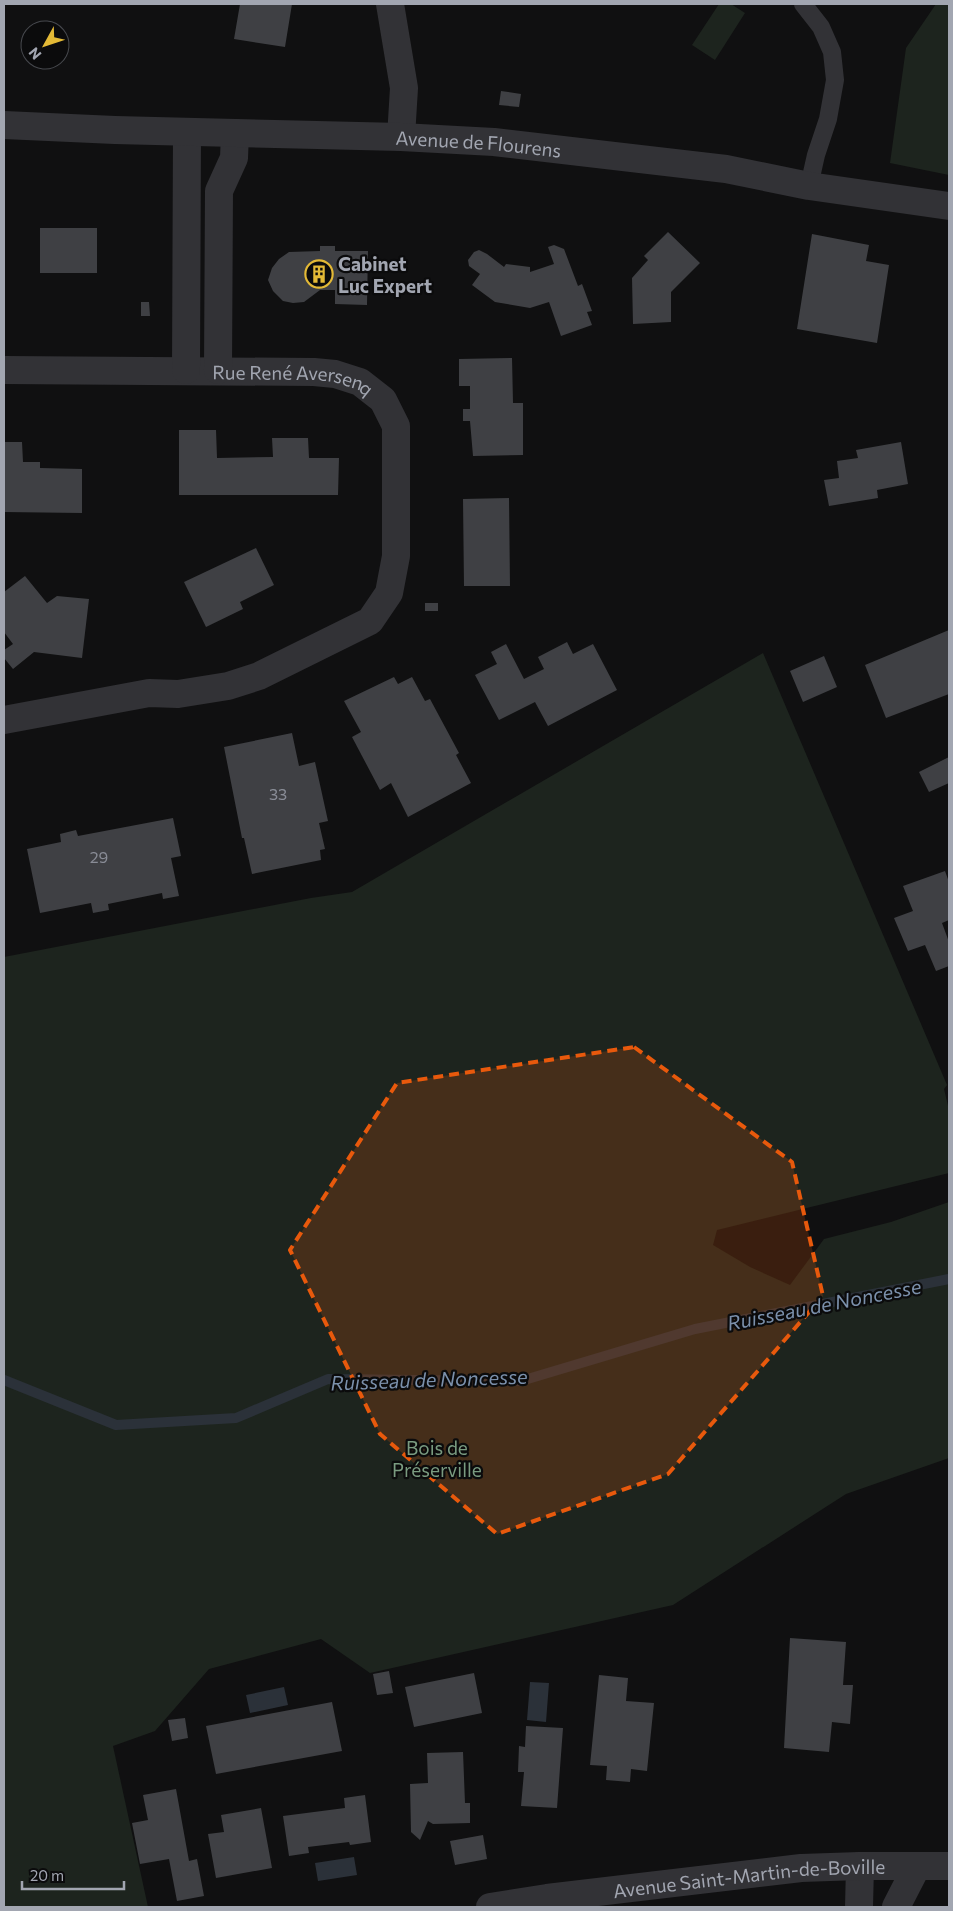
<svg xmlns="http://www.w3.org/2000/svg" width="953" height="1911" font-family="Commissioner,sans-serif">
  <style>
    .green { fill: #1d241e }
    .water { fill: #2b3139 }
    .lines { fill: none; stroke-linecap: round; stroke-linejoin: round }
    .stream { stroke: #2b3139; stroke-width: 10 }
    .building { fill: #3f4044 }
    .service { stroke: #323236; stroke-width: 18 }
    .minor { stroke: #323236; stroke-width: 28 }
    .tertiary { stroke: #323236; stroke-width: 28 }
    .marked { fill: #e8590c; fill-opacity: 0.2; stroke: #e8590c; stroke-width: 4; stroke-dasharray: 10 6; stroke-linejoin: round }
    .labels { text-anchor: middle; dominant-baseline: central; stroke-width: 4.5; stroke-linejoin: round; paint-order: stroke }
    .number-label { font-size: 16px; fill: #898c96 }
    .street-label { font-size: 19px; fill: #a2a6b1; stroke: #0b0b0c }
    .poi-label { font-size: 19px; font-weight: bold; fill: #a2a6b1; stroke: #0b0b0c; text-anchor: start }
    .park-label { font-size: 19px; fill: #7a9b80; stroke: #0b0b0c }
    .water-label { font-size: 20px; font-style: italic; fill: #7b90ab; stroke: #0b0b0c }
  </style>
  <rect width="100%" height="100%" fill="#101011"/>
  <path class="green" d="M 719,4 L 731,4 L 745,13 L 715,60 L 692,45 Z
    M 936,4 L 949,4 L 949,175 L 890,163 L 906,48 Z
    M 763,653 L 947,1085 L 944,1089 L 949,1110 L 949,1173 L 717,1230 L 713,1245 L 750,1267 L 790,1285 L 824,1239 L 891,1222 L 949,1202 L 949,1458 L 846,1494 L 673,1605 L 370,1673 L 321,1639 L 209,1669 L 155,1731 L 113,1746 L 148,1907 L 4,1907 L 4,957 L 311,898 L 352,892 Z"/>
  <path class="water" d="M 530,1682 L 549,1683 L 546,1722 L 527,1720 Z
    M 284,1687 L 288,1705 L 250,1713 L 246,1695 Z
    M 354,1857 L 357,1875 L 318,1881 L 315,1863 Z"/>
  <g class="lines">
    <path class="stream" d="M 4,1380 L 116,1425 L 236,1418 L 328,1379 L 521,1381 L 695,1329 L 949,1279"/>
  </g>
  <path class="building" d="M 240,4 L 292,4 L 285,47 L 234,39 Z
    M 501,91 L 521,94 L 519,107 L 499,105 Z
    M 40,228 L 97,228 L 97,273 L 40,273 Z
    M 668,232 L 700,263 L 671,292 L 671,322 L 633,324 L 632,278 L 648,260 L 644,256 Z
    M 812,234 L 869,245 L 866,261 L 889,265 L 877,343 L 797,329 Z
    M 554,245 L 564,249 L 578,286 L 582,284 L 592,311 L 587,312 L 592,325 L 561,336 L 549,302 L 530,308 L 495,302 L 472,285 L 480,274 L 469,266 L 468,260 L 474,252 L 479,250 L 487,254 L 504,267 L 506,264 L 530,267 L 530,272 L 554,264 L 548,247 Z
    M 320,246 L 335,246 L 335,251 L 368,251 L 367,305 L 335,304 L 335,290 L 320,290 L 304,302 L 293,303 L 283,301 L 273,291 L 268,280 L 272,268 L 279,259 L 289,252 L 320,251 Z
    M 141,302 L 149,302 L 150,316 L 141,316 Z
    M 512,358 L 513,403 L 523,403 L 523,455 L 473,456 L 470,421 L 463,421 L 463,409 L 470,409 L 470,386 L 459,386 L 459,359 Z
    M 179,430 L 216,430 L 217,458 L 273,457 L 272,438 L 308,438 L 309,458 L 339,458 L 338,495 L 179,495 Z
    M 4,442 L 22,442 L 23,462 L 40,462 L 40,468 L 82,469 L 82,513 L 4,512 Z
    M 901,442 L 908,484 L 877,490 L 878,498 L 829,506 L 824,480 L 839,478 L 837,461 L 858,458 L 856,450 Z
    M 509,498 L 510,586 L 464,586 L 463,499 Z
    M 256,548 L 274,585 L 240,602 L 243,609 L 206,627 L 184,582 Z
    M 25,576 L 47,603 L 57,596 L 89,599 L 82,658 L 34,652 L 13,669 L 4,658 L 4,650 L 13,644 L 4,632 L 4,592 Z
    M 425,603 L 438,603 L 438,611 L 425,611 Z
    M 949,630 L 949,694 L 886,718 L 865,665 Z
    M 567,642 L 573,654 L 593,644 L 617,690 L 548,726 L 535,702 L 499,720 L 475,675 L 497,664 L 491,652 L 506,644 L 524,679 L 544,669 L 538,657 Z
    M 824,656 L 837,687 L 803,702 L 790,671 Z
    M 394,677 L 398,684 L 412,677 L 425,701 L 430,699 L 459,753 L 456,755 L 471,783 L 408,817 L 391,783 L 380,790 L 352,737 L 361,732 L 344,701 Z
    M 292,733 L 299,766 L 315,762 L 328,821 L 319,823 L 325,849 L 320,850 L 321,860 L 252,874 L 244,838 L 242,838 L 224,747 Z
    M 949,757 L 949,783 L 929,792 L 919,772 Z
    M 173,818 L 181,856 L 171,858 L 179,896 L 163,899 L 162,893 L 108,904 L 109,910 L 93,913 L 91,903 L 40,913 L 27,849 L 61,842 L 60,834 L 76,830 L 78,836 Z
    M 945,871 L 949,882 L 949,920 L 942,923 L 949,942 L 949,966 L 936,971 L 925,945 L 908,951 L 894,918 L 913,911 L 903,886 Z
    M 790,1638 L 846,1642 L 843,1685 L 853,1685 L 850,1724 L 832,1722 L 829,1752 L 784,1748 Z
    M 389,1671 L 393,1693 L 377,1695 L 373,1674 Z
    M 474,1673 L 482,1713 L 414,1727 L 405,1687 Z
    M 599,1675 L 628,1678 L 626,1701 L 654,1703 L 647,1771 L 631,1769 L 630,1782 L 606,1780 L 607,1766 L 590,1765 Z
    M 332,1702 L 342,1751 L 216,1774 L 206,1726 Z
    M 185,1718 L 188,1738 L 172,1741 L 168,1720 Z
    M 526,1726 L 563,1728 L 557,1808 L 521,1806 L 524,1772 L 518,1772 L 519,1746 L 525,1747 Z
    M 463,1752 L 465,1803 L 470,1803 L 470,1823 L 433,1824 L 428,1821 L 420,1840 L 411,1832 L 410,1784 L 428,1783 L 427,1753 Z
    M 176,1789 L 189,1861 L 197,1859 L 204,1896 L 177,1901 L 169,1859 L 140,1864 L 132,1823 L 148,1820 L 143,1795 Z
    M 365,1795 L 371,1842 L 350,1845 L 349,1842 L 308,1847 L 309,1853 L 289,1856 L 283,1816 L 345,1808 L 344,1798 Z
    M 261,1808 L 272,1868 L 216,1878 L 208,1834 L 224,1832 L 221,1815 Z
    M 483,1835 L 487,1859 L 455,1865 L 450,1841 Z"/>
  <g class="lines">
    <path class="service" d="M 803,4 L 821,27 L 832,52 L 835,80 L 828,119 L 816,155 L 809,186"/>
    <g class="minor">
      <path d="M 390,4 L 404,88 L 401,137"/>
      <path id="s1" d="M 4,370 L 314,372 L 335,374 L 360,382 L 383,400 L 396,426 L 396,556 L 389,593 L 370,621 L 259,676 L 228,686 L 178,694 L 149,693 L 4,720"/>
      <path d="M 186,370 L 187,132"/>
      <path d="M 218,370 L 219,191 L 234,158 L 235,133"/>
      <path d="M 859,1907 L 860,1866"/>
      <path d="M 896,1907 L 917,1866"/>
    </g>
    <g class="tertiary">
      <path id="s2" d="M 4,125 L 115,130 L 401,137 L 494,142 L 726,169 L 809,186 L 949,206"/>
      <path id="s3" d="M 490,1907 L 547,1898 L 801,1868 L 860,1866 L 949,1866"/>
    </g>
  </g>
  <path class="marked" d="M 634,1047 L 792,1162 L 823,1296 L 668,1474 L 497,1534 L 380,1434 L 290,1250 L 397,1083 Z"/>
  <defs>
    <g id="building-ring" transform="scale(1.4375)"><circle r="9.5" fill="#0b0b0c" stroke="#e3b936" stroke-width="1.5"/><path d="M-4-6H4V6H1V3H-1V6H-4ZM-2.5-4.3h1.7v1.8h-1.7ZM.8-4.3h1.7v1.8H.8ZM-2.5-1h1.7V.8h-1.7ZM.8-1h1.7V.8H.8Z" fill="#e3b936"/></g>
  </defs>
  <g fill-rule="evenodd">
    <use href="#building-ring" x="319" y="274"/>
  </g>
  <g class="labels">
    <g class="number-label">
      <text x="278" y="793">33</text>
      <text x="99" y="856">29</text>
    </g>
    <g class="street-label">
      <text stroke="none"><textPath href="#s2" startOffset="475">Avenue de Flourens</textPath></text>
      <text stroke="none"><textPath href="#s1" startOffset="290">Rue René Aversenq</textPath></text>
      <text stroke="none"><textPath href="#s3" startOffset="261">Avenue Saint-Martin-de-Boville</textPath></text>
    </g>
    <g class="poi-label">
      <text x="338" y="263">Cabinet<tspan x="338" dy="22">Luc Expert</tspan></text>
    </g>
    <g class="park-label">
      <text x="437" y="1447">Bois de<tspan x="437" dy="22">Préserville</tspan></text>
    </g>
    <g class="water-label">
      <text transform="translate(824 1304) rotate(-11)">Ruisseau de Noncesse</text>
      <text transform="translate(429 1379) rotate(-2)">Ruisseau de Noncesse</text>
    </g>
  </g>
  <rect width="953" height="1911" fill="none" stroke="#a2a6b1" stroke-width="10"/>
  <g transform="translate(45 45) rotate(230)"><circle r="24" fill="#0b0b0c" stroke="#47494e"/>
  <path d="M0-4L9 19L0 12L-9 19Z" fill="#e3b936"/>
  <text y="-8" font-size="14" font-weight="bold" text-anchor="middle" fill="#a2a6b1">N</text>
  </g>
  <path d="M22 1881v8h102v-8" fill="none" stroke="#a2a6b1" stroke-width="2.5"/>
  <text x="30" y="1881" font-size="15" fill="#a2a6b1" stroke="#0b0b0c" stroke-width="4" paint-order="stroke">20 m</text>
</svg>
